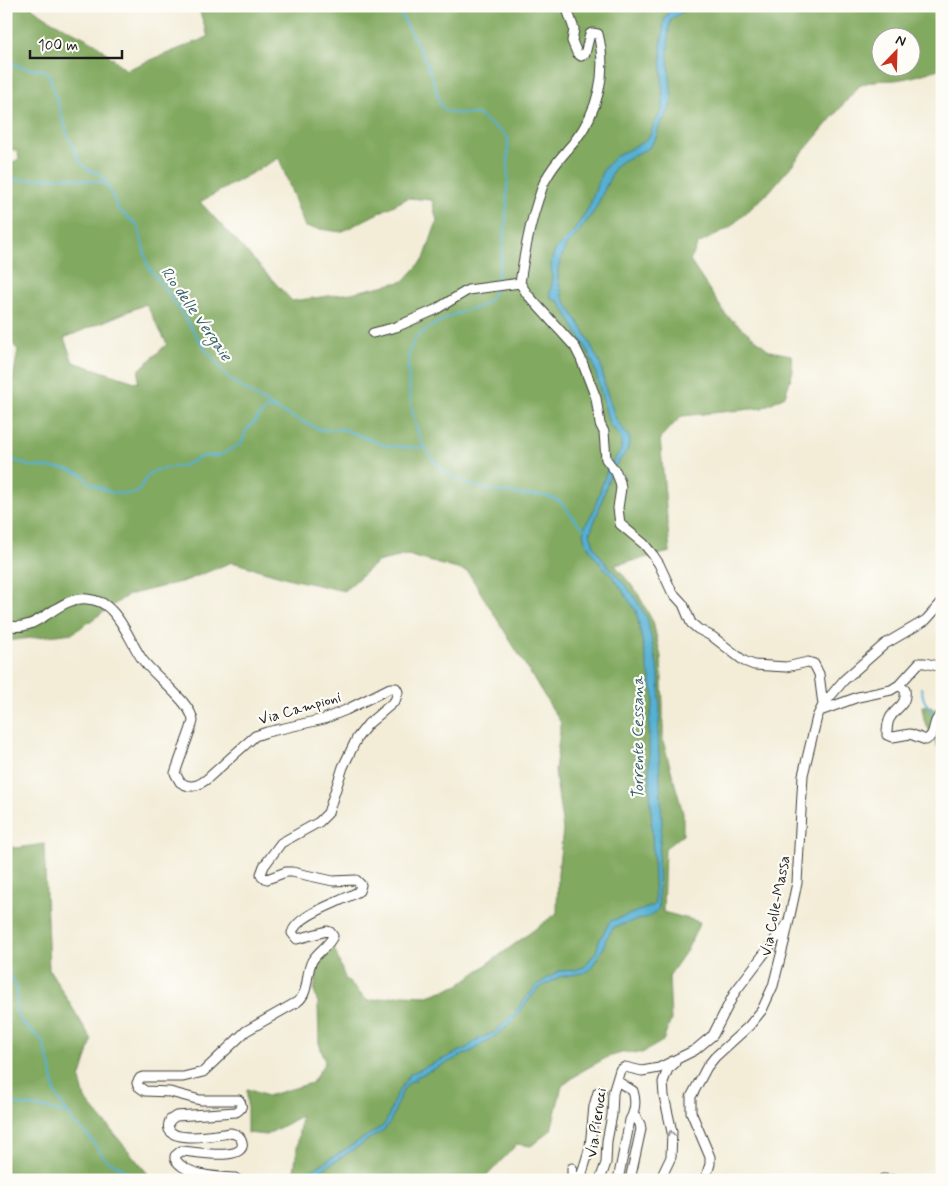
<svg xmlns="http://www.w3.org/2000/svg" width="948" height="1186" font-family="Mynerve,sans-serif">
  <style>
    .forest { fill: #81a95f; stroke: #4e623e; fill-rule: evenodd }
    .water { fill: #55b0d3; stroke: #386678 }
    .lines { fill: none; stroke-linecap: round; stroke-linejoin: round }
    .stream { stroke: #55b0d3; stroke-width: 2 }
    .minor-casing { stroke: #3c3b38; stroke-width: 11 }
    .minor { stroke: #fff; stroke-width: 9 }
    .oneway { stroke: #999 }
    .labels { text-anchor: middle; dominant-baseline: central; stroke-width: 4.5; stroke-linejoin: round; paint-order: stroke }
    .street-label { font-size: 15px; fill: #1c1c1c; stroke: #fdfcf7 }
    .water-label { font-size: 16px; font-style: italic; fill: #365f6e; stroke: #fdfcf7 }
  </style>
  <rect width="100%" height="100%" fill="#fdfcf7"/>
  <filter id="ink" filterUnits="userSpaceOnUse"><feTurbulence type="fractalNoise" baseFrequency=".02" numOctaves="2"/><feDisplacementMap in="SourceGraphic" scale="10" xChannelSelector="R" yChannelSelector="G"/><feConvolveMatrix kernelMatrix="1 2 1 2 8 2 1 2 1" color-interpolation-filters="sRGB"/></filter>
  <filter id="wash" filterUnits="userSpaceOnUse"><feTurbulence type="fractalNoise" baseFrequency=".0096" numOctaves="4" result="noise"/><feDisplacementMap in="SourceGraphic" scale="20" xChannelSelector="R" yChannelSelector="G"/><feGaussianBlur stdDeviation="1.12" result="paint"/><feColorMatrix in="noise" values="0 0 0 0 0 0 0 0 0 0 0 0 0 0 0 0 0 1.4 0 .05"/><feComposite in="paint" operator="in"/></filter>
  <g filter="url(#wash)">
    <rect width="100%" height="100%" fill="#f3edd8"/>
    <path class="forest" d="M 6,6 L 32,6 L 32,8 L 52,21 L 95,43 L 126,70 L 208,37 L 198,6 L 942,6 L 942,68 C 927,73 911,78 895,80 C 879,81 874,79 859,86 L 769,192 L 730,227 L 698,244 L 690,261 L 726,315 L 770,351 L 791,355 L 793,371 L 785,396 L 762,408 L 682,416 L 660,438 L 670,552 L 615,565 L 637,592 L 653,622 L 661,657 L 663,705 L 663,741 L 683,813 L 683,835 L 665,848 L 663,912 L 700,922 L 687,950 L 669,976 L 671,1020 L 663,1041 L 642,1053 L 625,1052 L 608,1057 L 582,1071 L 562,1086 L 551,1130 L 531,1146 L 517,1144 L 483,1180 L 293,1180 L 301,1116 L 266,1135 L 247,1133 L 247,1089 L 267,1096 L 312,1083 L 325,1062 L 319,1043 L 318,1003 L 314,991 L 319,960 L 333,945 L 345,978 L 368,1001 L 402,995 L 428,996 L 459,985 L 557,913 L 558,873 L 563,830 L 555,771 L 561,723 L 468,572 L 407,555 L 377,562 L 344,591 L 291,579 L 232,562 L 185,581 L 128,595 L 73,633 L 6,641 L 6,390 L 11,389 L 18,350 L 6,338 L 6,166 L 19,159 L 18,152 L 6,146 ZM 880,38 L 910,38 L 910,68 L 880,68 ZM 279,158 L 305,227 L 341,232 L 408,198 L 432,200 L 437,221 L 424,259 L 404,281 L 351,293 L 292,301 L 200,202 ZM 146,304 L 167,344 L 139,370 L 138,383 L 73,362 L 64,338 Z
      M 922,706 L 930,706 L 942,717 L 942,755 L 924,720 Z
      M 44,844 L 49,969 L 92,1040 L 80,1079 L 85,1099 L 153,1180 L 6,1180 L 6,846 L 17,848 Z"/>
    <path class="water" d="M 677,6 L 692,6 L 671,19 L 669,30 L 668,55 L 672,99 L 669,111 L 659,126 L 656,138 L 649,148 L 622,161 L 615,167 L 595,210 L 574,238 L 566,245 L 558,268 L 558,280 L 563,298 L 584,331 L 601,365 L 605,387 L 616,419 L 630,439 L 627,451 L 611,471 L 598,513 L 590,533 L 595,548 L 603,560 L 633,594 L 647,618 L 659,674 L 660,713 L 658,732 L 662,822 L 658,863 L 659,908 L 654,914 L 648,917 L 614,927 L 606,939 L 603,949 L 590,970 L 583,973 L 559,977 L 538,989 L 509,1025 L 494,1037 L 474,1050 L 415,1078 L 416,1081 L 411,1081 C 395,1094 398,1115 385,1129 L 334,1162 L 311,1176 L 307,1180 L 302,1180 L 309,1172 L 383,1126 L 387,1120 L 396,1095 L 410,1074 L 465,1049 L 478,1039 L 495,1032 L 514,1013 L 537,985 L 559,971 L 575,970 L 584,967 L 596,952 L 599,941 L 610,921 L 653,906 L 655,902 L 649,763 L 649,722 L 654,698 L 636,611 L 616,581 L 594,556 L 585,541 L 583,533 L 586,524 L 593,512 L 607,470 L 621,450 L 621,441 L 618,434 L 609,424 L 593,363 L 585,346 L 559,301 L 551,299 L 550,292 L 552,283 L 551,262 L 555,250 L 573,232 L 589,207 L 602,172 L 608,164 L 616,156 L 645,141 L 650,135 L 654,124 L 663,108 L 661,48 L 664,20 L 670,10 Z"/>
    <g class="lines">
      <path class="stream" d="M 399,6 L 399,11 L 421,51 L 435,85 L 441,107 L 451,113 L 477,114 L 508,137 C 508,186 508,235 496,282
        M 663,6 L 670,13
        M 6,57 C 19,70 27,68 44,70 L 49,75 L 67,133 L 80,162 L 89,170 L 98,173 L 105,180 L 118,209 L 138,226 L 148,266 L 154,275 L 167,291 L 206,350 L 229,379 L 274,408
        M 6,176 L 17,180 L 67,177 L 87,181 L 100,182 L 107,185
        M 495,289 C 493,294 491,299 487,302 C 480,309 471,308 463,311 C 448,317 431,325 419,335 C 405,347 408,369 409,385 C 413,437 429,477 485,489 C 498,492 513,494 526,495 C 534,495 542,495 549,497 C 568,501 571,521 585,529
        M 6,457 L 30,466 L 67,469 L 83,475 L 89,483 L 111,492 L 126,494 L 137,493 L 149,474 L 156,470 L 185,465 L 203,456 L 219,456 L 242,443 L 245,432 L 266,409 L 275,409 L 321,430 L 343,429 L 387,446 L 423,448
        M 921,688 L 924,700 L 935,717
        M 939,723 L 942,728
        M 6,969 L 17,987 L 16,1012 L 22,1023 L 42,1040 L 50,1064 L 55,1093 L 63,1106 L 75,1124 L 88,1135 L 105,1159 L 122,1168 L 137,1180
        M 6,1103 L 45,1108 L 68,1114"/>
    </g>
  </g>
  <g filter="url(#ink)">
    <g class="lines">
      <g class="minor-casing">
        <path id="minor" d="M 566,6 L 574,29 L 572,41 L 577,53 L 581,56 L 585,54 L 590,34 L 592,33 L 598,34 C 608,72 598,112 574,142 C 564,154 553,165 546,179 C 542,185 541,193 538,200 C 529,227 524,255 520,283 L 527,294 L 575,347 L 581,359 L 596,398 L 600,424 L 604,432 L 606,459 L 616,472 L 620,482 L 621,488 L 618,508 L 620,524 L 644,544 L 653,555 L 659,564 L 672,592 L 683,604 L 691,623 L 698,629 L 713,637 L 744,661 L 754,665 L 786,667 L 808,662 L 814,664 L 819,674 L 823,705
          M 373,333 L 396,327 L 435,310 L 468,290 L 520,283
          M 6,625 C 38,635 56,596 87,599 C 97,600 105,603 111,610 C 125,624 131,643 142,659 C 152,674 192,703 193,721 C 193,723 191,726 191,728 L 175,773 L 180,782 C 190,789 198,786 207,779 L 255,736 L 267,732 L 324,719 L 346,710 L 390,688 L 396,688 L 398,692 L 395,701 L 368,724 L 357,738 L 343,767 L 328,813 L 319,822 L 281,843 L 264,866 L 261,874 L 262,877 L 267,879 L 286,872 L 292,872 L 333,881 L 356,880 L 361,885 L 359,891 C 342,902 297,914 292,933 L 297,939 L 327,931 L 330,932 L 333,936 C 329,946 318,951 312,961 C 305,974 310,993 297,1002 L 246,1031 L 203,1072 L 183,1077 L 143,1077 L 140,1078 L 137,1083 L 138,1086 L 145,1091 L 170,1092 L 200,1100 L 239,1100 C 243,1105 242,1109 236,1112 L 176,1116 L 170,1120 C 158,1147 220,1134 231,1133 C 235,1134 239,1135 241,1139 C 252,1164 191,1151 181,1151 L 175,1156 L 175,1159 C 186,1176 217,1177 235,1178 L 238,1180
          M 899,685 L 905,690 C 907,706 896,707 890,718 C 887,723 887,730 887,735 L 893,737 L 910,734 L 926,740 C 938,733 930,722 942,714
          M 820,711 L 858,697 L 891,690 L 899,685 L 919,663 L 925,663 L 942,667
          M 617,1081 L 633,1091 C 636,1100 635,1111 630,1120 L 618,1180
          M 572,1168 L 572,1174 L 580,1179
          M 883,1179 L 895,1180
          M 580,1180 L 590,1147 L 594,1106 L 598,1092 L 601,1091
          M 600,1180 L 606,1163 L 607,1141 L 612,1115 L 613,1093 L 620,1070 L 625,1067 L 642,1071 L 659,1068 L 695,1050 L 713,1035 L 735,992 L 786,925
          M 630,1180 L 641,1129 L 640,1124 L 634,1114
          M 660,1180 L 671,1157 L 672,1132 L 664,1096 L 663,1082 L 668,1069 L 675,1063
          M 705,1180 L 710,1164 L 710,1157 L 691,1112 L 691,1097 L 707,1067 L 715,1057 L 749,1026 L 762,1010 L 773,986 L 784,943 L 797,883 L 803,775 L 817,717 L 823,705 L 844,680 L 885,644 L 926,620 L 942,602"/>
      </g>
      <use href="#minor" class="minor"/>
    </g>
    <defs><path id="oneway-chevron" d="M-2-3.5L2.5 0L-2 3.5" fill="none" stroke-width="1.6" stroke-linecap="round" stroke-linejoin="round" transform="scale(1.25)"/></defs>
    <use class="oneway" href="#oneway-chevron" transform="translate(671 1134) rotate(-95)"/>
  </g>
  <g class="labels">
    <g class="street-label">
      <text transform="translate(300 709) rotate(-16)">Via Campioni</text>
      <text transform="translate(776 906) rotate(-79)">Via Colle-Massa</text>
      <text transform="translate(597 1123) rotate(-82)">Via Pierucci</text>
    </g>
    <g class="water-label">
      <text transform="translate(196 314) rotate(55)">Rio delle Vergaie</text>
      <text transform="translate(638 738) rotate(-90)">Torrente Cessana</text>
    </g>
  </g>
  <rect width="948" height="1186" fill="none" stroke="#fdfcf7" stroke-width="25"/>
  <g transform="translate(896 52) rotate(23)"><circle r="24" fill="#fdfcf7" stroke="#a3a29f"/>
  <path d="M0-4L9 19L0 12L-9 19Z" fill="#c8321e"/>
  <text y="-8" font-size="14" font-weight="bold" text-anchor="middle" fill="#1c1c1c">N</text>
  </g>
  <path d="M30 50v8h92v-8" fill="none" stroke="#1c1c1c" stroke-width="2.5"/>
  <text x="38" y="50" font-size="15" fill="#1c1c1c" stroke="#fdfcf7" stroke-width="4" paint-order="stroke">100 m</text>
</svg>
